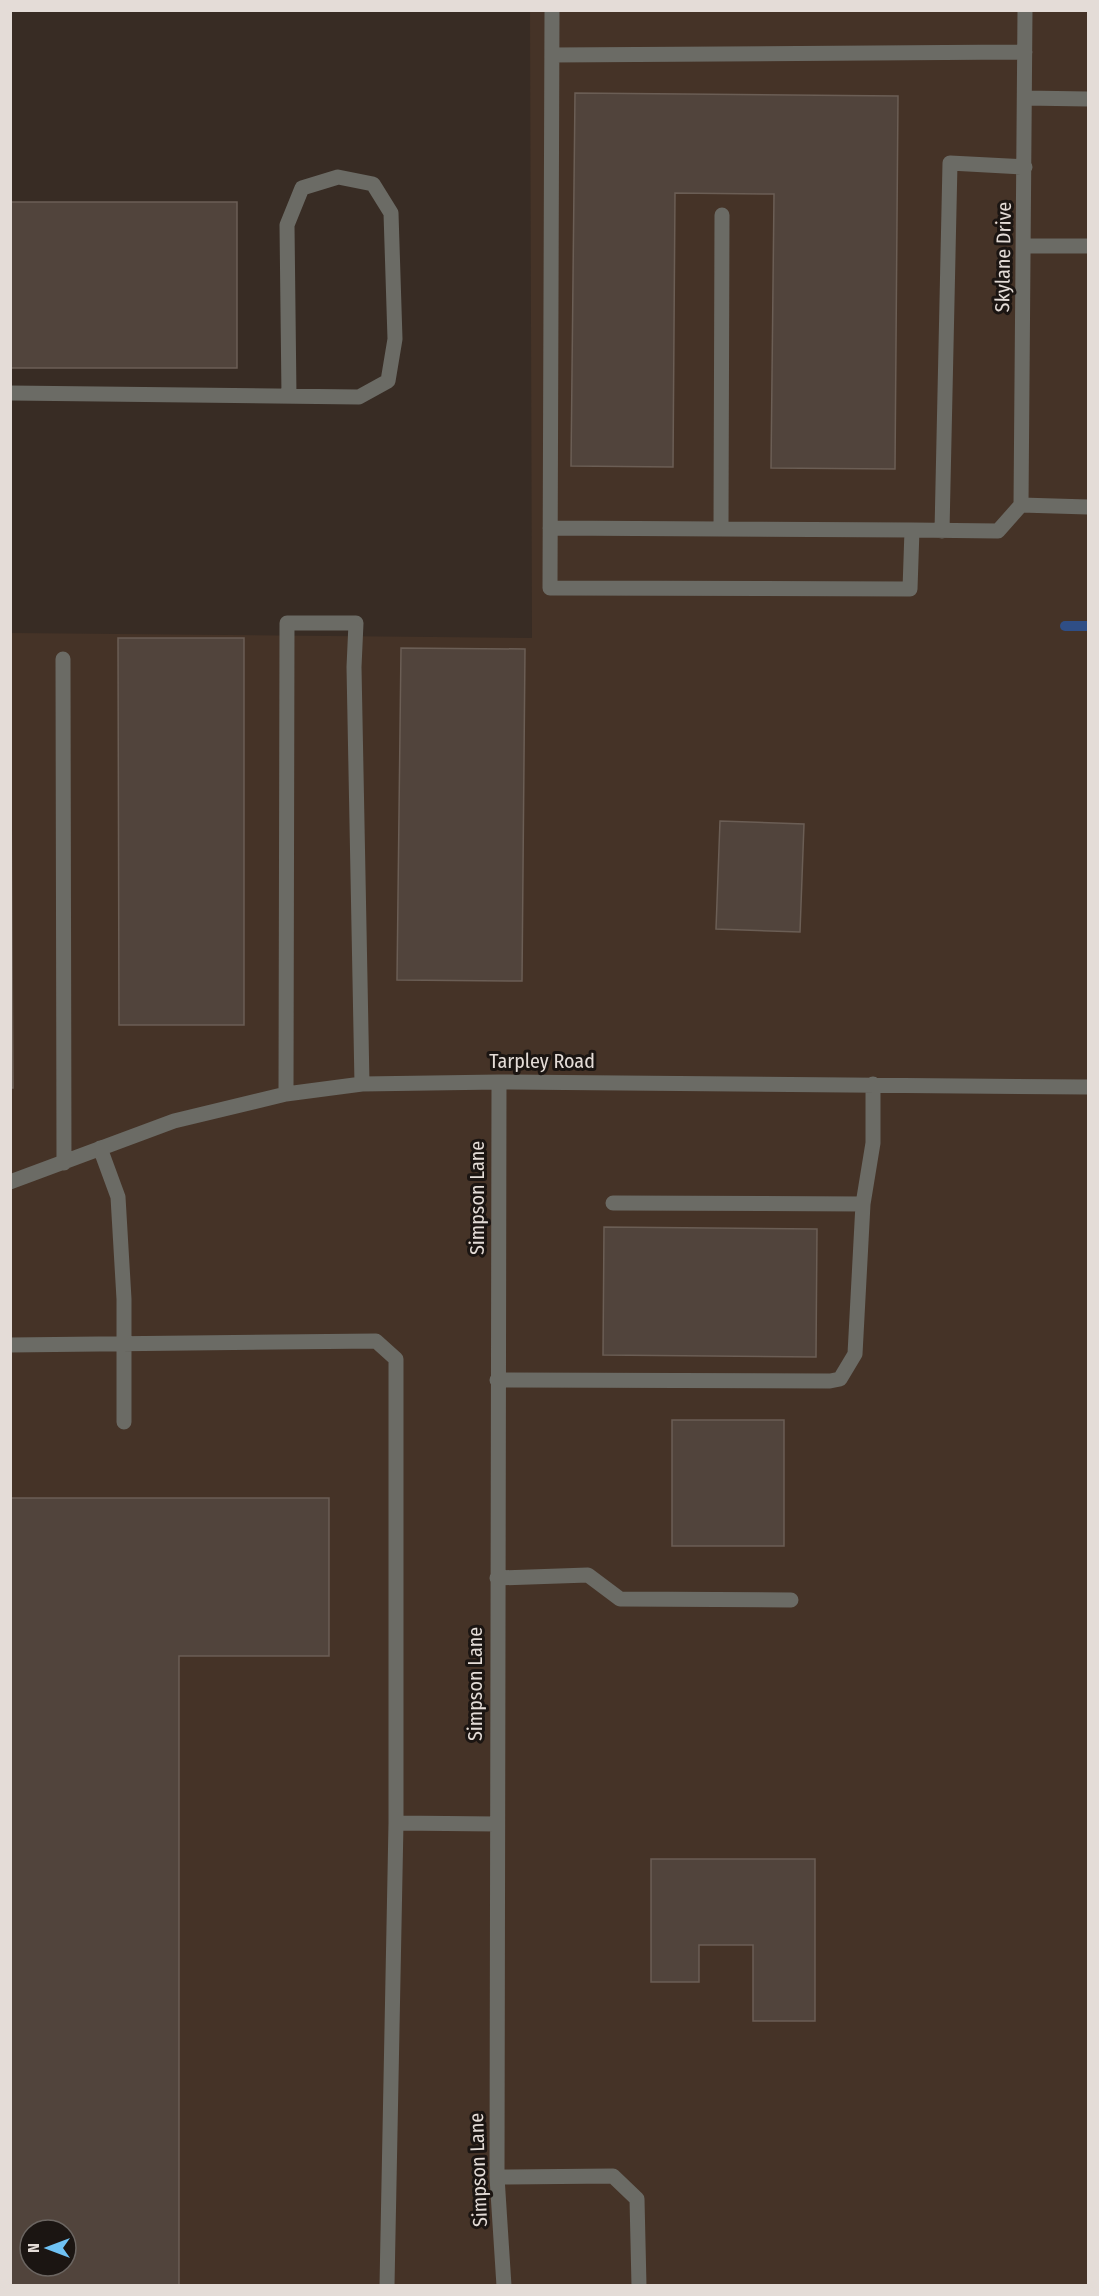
<svg xmlns="http://www.w3.org/2000/svg" width="1099" height="2296" font-family="'Fira Sans Condensed',sans-serif">
  <style>
    .built { fill: #453327; fill-rule: evenodd }
    .lines { fill: none; stroke-linecap: round; stroke-linejoin: round }
    .stream { stroke: #2f4e85; stroke-width: 10 }
    .building { fill: #51443c; stroke: #6b5e55; stroke-width: 1.5; fill-rule: evenodd }
    .minor { stroke: #6b6b65; stroke-width: 15 }
    .labels { text-anchor: middle; dominant-baseline: central; stroke-width: 6; stroke-linejoin: round; paint-order: stroke }
    .street-label { font-size: 20px; fill: #e4dcd7; stroke: #1b1512 }
  </style>
  <rect width="100%" height="100%" fill="#382c24"/>
  <path class="built" d="M 530,11 L 1088,11 L 1088,2285 L 11,2286 L 11,633 L 532,638 ZM 30,2230 L 66,2230 L 66,2266 L 30,2266 Z"/>
  <g class="lines">
    <path class="stream" d="M 1065,626 L 1088,626"/>
  </g>
  <path class="building" d="M 575,93 L 898,96 L 895,469 L 771,468 L 774,194 L 675,193 L 673,467 L 571,466 Z
    M 10,202 L 237,202 L 237,368 L 10,368 Z
    M 118,638 L 244,638 L 244,1025 L 119,1025 Z
    M 10,644 L 13,1088 L 10,1088 Z
    M 401,648 L 525,649 L 522,981 L 397,980 Z
    M 720,821 L 804,824 L 800,932 L 716,929 Z
    M 604,1227 L 817,1229 L 816,1357 L 603,1355 Z
    M 672,1420 L 784,1420 L 784,1546 L 672,1546 Z
    M 10,1498 L 329,1498 L 329,1656 L 179,1656 L 179,2286 L 10,2286 ZM 30,2230 L 66,2230 L 66,2266 L 30,2266 Z
    M 651,1859 L 815,1859 L 815,2021 L 753,2021 L 753,1945 L 699,1945 L 699,1982 L 651,1982 Z"/>
  <g class="lines">
    <path class="minor" d="M 552,10 L 550,588 L 910,589 L 912,530 L 998,531 L 1021,505
      M 552,55 L 1025,52
      M 1025,98 L 1088,99
      M 1024,246 L 1088,246
      M 10,393 L 359,397 L 388,381 L 395,339 L 391,213 L 373,184 L 338,177 L 302,188 L 287,225 L 289,396
      M 1021,505 L 1025,10
      M 1021,505 L 1088,507
      M 550,528 L 912,530
      M 721,529 L 722,215
      M 942,531 L 950,163 L 1025,167
      M 63,659 L 64,1163
      M 499,1082 L 497,2177 L 504,2286
      M 286,1094 L 287,623 L 356,623 L 354,667 L 362,1084
      M 100,1148 L 118,1197 L 124,1299 L 124,1422
      M 10,1182 L 174,1121 L 286,1094 L 362,1084 L 499,1082 L 1088,1087
      M 613,1203 L 863,1204
      M 10,1345 L 376,1341 L 396,1359 L 396,1823 L 387,2286
      M 497,1380 L 830,1381 L 840,1379 L 855,1354 L 863,1204 L 873,1143 L 873,1084
      M 497,1578 L 588,1575 L 620,1599 L 791,1600
      M 396,1823 L 496,1824
      M 497,2177 L 613,2176 L 637,2199 L 639,2286"/>
  </g>
  <g class="labels">
    <g class="street-label">
      <text transform="translate(1003 257) rotate(-89)">Skylane Drive</text>
      <text x="542" y="1061">Tarpley Road</text>
      <text transform="translate(477 1198) rotate(-90)">Simpson Lane</text>
      <text transform="translate(475 1684) rotate(-90)">Simpson Lane</text>
      <text transform="translate(478 2170) rotate(-92)">Simpson Lane</text>
    </g>
  </g>
  <rect width="1099" height="2296" fill="none" stroke="#e4dcd7" stroke-width="24"/>
  <g transform="translate(48 2248) rotate(270)"><circle r="28" fill="#1b1512" stroke="#6b6561" stroke-width="1.5"/>
  <path d="M0-4.5L10 22L0 15L-10 22Z" fill="#6fc2f4"/>
  <text y="-9" font-size="16" font-weight="bold" text-anchor="middle" fill="#e4dcd7">N</text>
  </g>
</svg>
